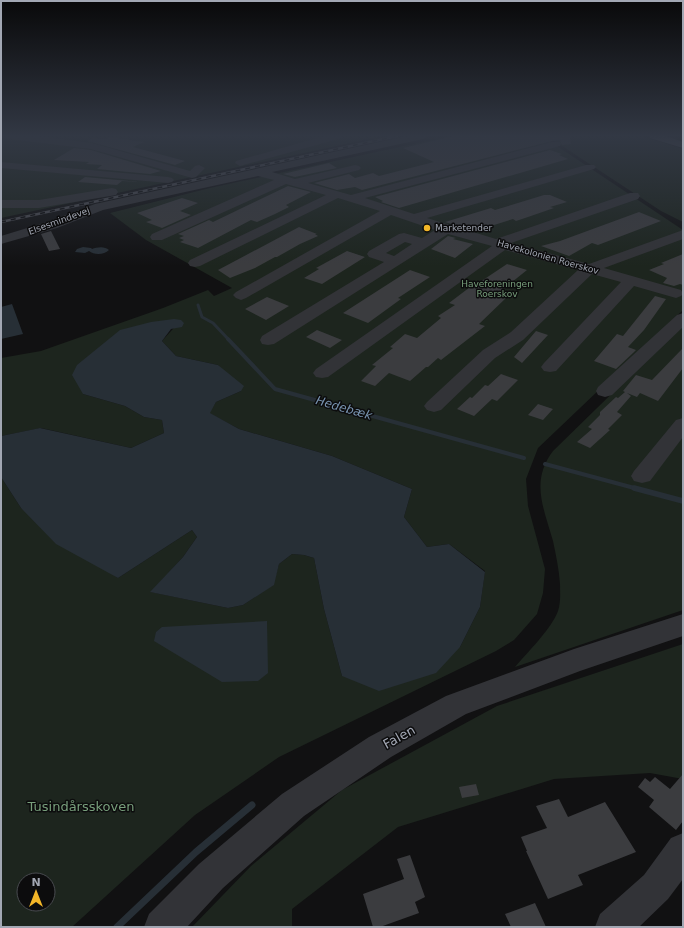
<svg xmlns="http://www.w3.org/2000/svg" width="684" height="928" font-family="'DejaVu Sans',sans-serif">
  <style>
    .green { fill: #1d251e; fill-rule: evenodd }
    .water { fill: #272f36 }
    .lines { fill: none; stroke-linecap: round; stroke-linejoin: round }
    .stream-far3 { stroke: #272f36; stroke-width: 3 }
    .stream-far2 { stroke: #272f36; stroke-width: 4 }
    .stream-far1 { stroke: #272f36; stroke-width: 5.5 }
    .stream { stroke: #272f36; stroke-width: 7 }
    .building { fill: #3b3c3f }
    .minor { fill: #323337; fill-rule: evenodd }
    .major { fill: #4e4f56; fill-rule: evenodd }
    .rail-casing { stroke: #494a50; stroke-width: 2.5 }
    .rail { stroke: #0c0c0d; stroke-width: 1.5; stroke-dasharray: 5; stroke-linecap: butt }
    .poi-dot { fill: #f3b628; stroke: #0c0c0d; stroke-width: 1.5 }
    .labels { text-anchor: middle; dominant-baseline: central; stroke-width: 3; stroke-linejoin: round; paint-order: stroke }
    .far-street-label { font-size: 9px; fill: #a2a7b3; stroke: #0c0c0d }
    .far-poi-label { font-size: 9px; fill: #a2a7b3; stroke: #0c0c0d; text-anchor: start }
    .far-park-label { font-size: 9px; fill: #789f7c; stroke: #0c0c0d }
    .water-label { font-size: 12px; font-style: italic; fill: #7893af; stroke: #0c0c0d }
    .near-street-label { font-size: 13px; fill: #a2a7b3; stroke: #0c0c0d }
    .near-park-label { font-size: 13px; fill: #789f7c; stroke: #0c0c0d }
  </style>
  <rect width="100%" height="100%" fill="#111112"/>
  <path class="green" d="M 1,136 L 383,136 L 1,218 Z
    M 450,136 L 542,136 L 683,230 L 683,310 L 538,448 L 526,479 L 528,506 L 545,569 L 543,593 L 537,614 L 514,640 L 496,651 L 279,757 L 195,815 L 72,927 L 1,927 L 1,477 L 21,508 L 118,578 L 192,530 L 197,537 L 183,557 L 151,592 L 228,608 L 243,605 L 273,585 L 279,564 L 292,554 L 304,555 L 314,558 L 324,609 L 342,676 L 460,647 L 480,607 L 485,571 L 449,544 L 427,547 L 404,517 L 412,489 L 332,456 L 239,429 L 209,413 L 216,402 L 241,391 L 218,365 L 176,356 L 162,341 L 181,320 L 83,394 L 125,406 L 144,417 L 162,420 L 164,433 L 131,448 L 41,428 L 1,436 L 1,358 L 41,351 L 163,308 L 208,290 L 214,296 L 232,288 L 146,240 L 110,213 L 210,188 ZM 24,880 L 48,880 L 48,904 L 24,904 Z
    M 547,136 L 641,136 L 683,149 L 683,222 L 661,211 Z
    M 683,324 L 683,610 L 515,667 C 527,653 552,628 558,611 C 561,602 560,593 560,584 C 559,570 556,555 553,541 C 544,509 530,481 553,451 Z
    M 683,644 L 683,779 L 650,773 L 554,779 L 398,827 L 292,909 L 292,927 L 192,927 L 251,866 L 342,790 L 497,706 Z"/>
  <path class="water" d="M 83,247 L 91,248 L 92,249 C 97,247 105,246 109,250 C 104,255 94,255 89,251 L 85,253 L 75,252 L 77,249 Z
    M 12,304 L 23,334 L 1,339 L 1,307 Z
    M 174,319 L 181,320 L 184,323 L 182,327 L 171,329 L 162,341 L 176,356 L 218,365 L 244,386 L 241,391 L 216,402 L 210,413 L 239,429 L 332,456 L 412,489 L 404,517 L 427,547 L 449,544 L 485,572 L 480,607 L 460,647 L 436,673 L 379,691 L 342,676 L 324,609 L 314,558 L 304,555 L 292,554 L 279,564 L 274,585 L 243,605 L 228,608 L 150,592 L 183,557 L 197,537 L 192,530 L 118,578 L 56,544 L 21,508 L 1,477 L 1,436 L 40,428 L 131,448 L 164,433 L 162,420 L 144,417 L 125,406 L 83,394 L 72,375 L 77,365 L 120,330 L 151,322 Z
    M 267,621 L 268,673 L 258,681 L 222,682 L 154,641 L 156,632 L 162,627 Z"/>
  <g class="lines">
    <path class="stream-far3" d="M 198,305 L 202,317 L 213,323 L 229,340"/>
    <path class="stream-far2" d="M 228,339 L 275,389 L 524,458
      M 545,464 L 638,489"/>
    <path class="stream-far1" d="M 634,488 L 683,501"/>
    <path class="stream" d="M 117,927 L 196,852 L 252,805"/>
  </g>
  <path class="building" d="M 454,136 L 570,136 L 571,144 L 562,145 L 560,140 L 552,141 L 362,190 L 355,187 L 337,190 L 314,183 L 349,174 L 355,178 L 373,173 L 379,176 L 434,162 L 403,148 Z
    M 110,137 L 144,142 L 133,147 L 185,161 L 175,165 L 87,141 L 93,138 L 106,139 Z
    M 74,148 L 91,150 L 161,171 L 150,174 L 97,169 L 102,165 L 86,164 L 89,162 L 54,160 Z
    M 550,150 L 562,154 L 559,155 L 568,159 L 399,208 L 381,202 L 383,201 L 375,197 Z
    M 329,163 L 337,168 L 295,177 L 283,174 Z
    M 85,177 L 140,182 L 122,181 L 117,185 L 78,182 Z
    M 288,186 L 311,192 L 286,205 L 289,207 L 275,214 L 257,222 L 251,220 L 198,248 L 180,242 L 184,240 L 179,238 L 184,236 L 178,234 L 209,220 L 213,222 Z
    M 544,195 L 550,195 L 567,202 L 550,207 L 554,208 L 528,217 L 516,221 L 513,219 L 475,231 L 445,222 L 491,208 L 495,210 Z
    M 182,198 L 198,203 L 180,211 L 191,215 L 162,228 L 146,222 L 152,220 L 137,213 Z
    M 639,212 L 661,221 L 598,245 L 592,243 L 569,256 L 541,246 L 560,241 Z
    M 299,227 L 317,234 L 315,234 L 318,236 L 300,244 L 277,257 L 275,257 L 255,268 L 230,278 L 218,270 Z
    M 51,231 L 60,249 L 49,251 L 41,234 Z
    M 448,236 L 456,238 L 453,239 L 473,244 L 455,258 L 431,249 Z
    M 347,251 L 365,257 L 322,284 L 304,278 L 319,269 L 316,268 Z
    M 683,254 L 683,285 L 680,284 L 674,286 L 663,283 L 667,278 L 649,270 L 664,264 L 661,263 Z
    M 507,264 L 527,270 L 496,295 L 506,298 L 479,324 L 485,326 L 441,360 L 438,358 L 428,367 L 426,367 L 410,381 L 389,373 L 375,386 L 361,381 L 376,366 L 372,365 L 393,348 L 390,347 L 405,334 L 417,338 L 441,318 L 438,316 L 455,305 L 449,303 L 478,281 L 480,282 Z
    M 410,270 L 430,277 L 398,298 L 401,299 L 368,323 L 343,313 Z
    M 655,296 L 666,299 L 644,330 L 628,347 L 636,350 L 633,353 L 616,369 L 594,361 L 617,334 L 623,336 Z
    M 267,297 L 289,306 L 266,320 L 245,309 Z
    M 317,330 L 342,340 L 330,348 L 306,337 Z
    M 536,331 L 548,335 L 522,363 L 514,357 Z
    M 683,348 L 683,368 L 658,401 L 640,393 L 637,397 L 627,393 L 631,396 L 617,412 L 622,415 L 608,429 L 610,430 L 590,448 L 577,442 L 592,429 L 588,427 L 600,415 L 600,412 L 616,397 L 618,398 L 625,392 L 623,391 L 636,375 L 652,380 Z
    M 501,374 L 518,380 L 497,401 L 492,399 L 474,416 L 457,409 L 470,397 L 472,398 L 485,385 L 488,386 Z
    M 538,404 L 553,409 L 543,420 L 528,415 Z
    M 683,774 L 683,821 L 676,830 L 649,807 L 654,800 L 638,787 L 645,778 L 650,782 L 655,777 L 670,789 Z
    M 476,784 L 479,795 L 462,798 L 459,787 Z
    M 559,799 L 568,817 L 605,802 L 636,852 L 578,875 L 583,885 L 548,899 L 526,851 L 527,851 L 521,837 L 547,828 L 536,806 Z
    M 410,855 L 425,897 L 415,902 L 419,913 L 380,927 L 373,927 L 363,894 L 404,879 L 397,859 Z
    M 535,903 L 546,927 L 511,927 L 505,914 Z"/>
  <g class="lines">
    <path class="minor" d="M 4,136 L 38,136 L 92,143 L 190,171 L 195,166 L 199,165 L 205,168 L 196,177 L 192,178 L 91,149 L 9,139 Z
      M 324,136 L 343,136 L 342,138 L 240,166 L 235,163 L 236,161 Z
      M 407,136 L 428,136 L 423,139 L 272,172 L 295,179 L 355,165 L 359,166 L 361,168 L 359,170 L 308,183 L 351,195 L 552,142 L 560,142 L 561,144 L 560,146 L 365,198 L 414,214 L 586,165 L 594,165 L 596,167 L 594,169 L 427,218 L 496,239 L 630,193 L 638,193 L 640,196 L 638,199 L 511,243 L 589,264 L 683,230 L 683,239 L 604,268 L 681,290 L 683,294 L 681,296 L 676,298 L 634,286 L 556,371 L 550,372 L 544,371 L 541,367 L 544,363 L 621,282 L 592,274 L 523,340 L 495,358 L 441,410 L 434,412 L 427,410 L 424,406 L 427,402 L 483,350 L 511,332 L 578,270 L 505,250 L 328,377 L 322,378 L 316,377 L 313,373 L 316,369 L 492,246 L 448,234 L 274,344 L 268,345 L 262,344 L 260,340 L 262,336 L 384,262 L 369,257 L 367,254 L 369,251 L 399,234 L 404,233 L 422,238 L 435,230 L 391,215 L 246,298 L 241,300 L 236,298 L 233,295 L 236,292 L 380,211 L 338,198 L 200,266 L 195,267 L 190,266 L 188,263 L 190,260 L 326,195 L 286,184 L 162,240 L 152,240 L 150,237 L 152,234 L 274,180 L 258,176 L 103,210 L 57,228 L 1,244 L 1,236 L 47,222 L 95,204 ZM 405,242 L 412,244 L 394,256 L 386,253 Z
      M 1,162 L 168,177 L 172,178 L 174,180 L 172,182 L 168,183 L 1,168 Z
      M 112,188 L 116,189 L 118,192 L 116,195 L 39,208 L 1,208 L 1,200 L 39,200 Z
      M 683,313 L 683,327 L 612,395 L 605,397 L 598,395 L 596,391 L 598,387 L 677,315 Z
      M 683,418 L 683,437 L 650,481 L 642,483 L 634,481 L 631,476 L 634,471 L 676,420 Z
      M 683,614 L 683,636 L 580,671 L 466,714 L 391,757 L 304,816 L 223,888 L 187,927 L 144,927 L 149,914 L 199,864 L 282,794 L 369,737 L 446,696 L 574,649 Z
      M 683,833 L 683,879 L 668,899 L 639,927 L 595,927 L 600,914 L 644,875 L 671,838 Z"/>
    <path class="major" d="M 649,136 L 666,136 L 683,142 L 683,148 L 650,138 Z"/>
    <g class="rail-casing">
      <path id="rail" d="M 1,222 L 397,136"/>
    </g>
    <use href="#rail" class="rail"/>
  </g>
  <linearGradient id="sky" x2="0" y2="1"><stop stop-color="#09090a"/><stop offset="0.51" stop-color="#323844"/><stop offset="1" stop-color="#323844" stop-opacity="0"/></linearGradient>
  <rect width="684" height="266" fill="url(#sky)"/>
  <circle class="poi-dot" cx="427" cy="228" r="4"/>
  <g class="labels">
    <g class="far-street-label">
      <text transform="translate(59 221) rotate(-20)">Elsesmindevej</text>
      <text transform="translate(548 257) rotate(16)">Havekolonien Roerskov</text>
    </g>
    <g class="far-poi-label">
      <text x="435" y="228">Marketender</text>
    </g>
    <g class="far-park-label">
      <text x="497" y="284">Haveforeningen<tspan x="497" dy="10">Roerskov</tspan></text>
    </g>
    <g class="water-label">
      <text transform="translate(344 408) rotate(16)">Hedebæk</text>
    </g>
    <g class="near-street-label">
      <text transform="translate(399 737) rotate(-29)">Falen</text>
    </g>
    <g class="near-park-label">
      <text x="81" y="806">Tusindårsskoven</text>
    </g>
  </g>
  <rect width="684" height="928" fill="none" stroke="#a2a7b3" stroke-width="4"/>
  <g transform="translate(36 892)"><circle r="19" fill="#0c0c0d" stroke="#484a4f"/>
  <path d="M0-3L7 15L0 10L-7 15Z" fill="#f3b628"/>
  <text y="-6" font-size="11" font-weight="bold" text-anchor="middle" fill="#a2a7b3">N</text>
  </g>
</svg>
